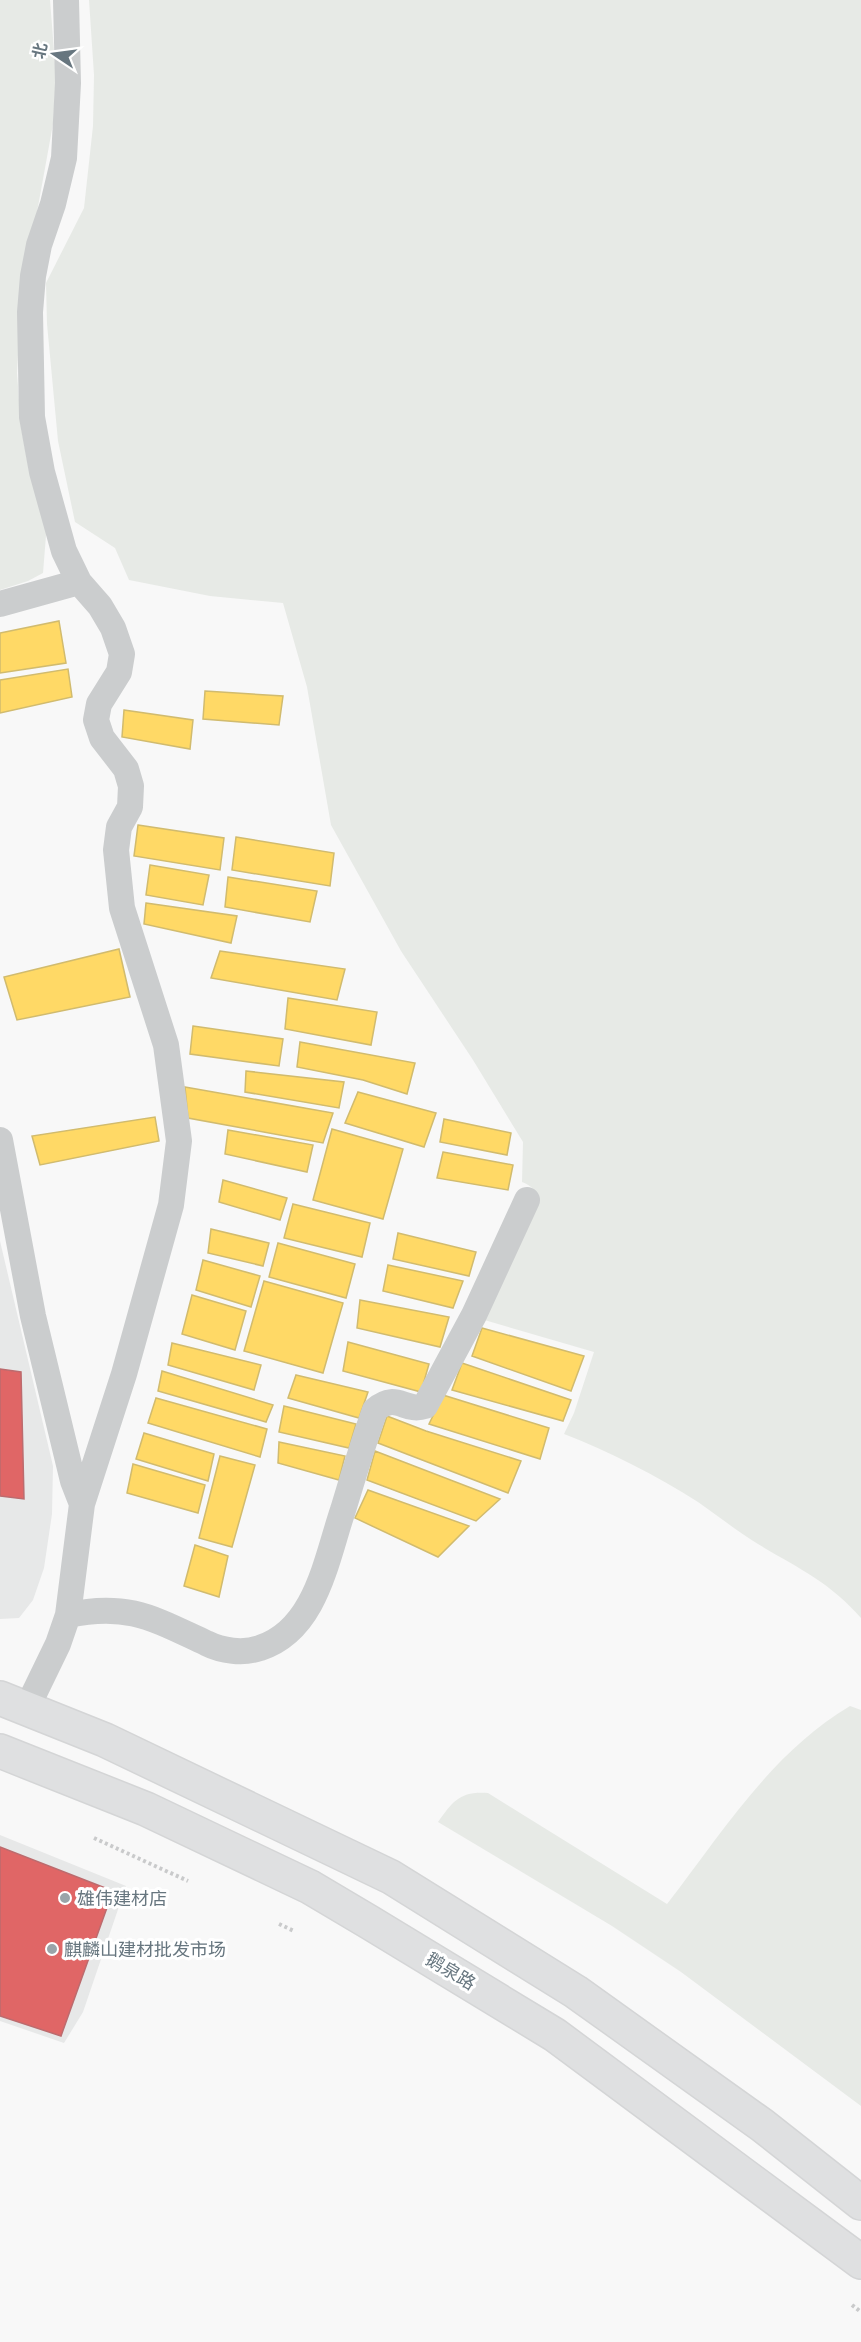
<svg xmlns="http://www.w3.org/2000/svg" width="861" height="2342" font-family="'Archivo Narrow','Noto Sans SC',sans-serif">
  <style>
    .built { fill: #e7e8e8 }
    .green { fill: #e7eae6 }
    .homes { fill: #ffd966; stroke: #d1bb6e; stroke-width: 1.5 }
    .shops { fill: #e06666; stroke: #bc6b6e; stroke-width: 1.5 }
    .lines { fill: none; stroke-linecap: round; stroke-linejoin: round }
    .secondary-casing { stroke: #d4d5d6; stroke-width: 36 }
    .path { stroke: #c9cacb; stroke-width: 4; stroke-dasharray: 3 3; stroke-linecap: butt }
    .lane { stroke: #cbcdce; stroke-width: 26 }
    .secondary { stroke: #dfe0e1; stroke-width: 33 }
    .poi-dot { fill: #9aa4a9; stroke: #fff; stroke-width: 2 }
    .labels { text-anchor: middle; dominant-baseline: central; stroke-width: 6; stroke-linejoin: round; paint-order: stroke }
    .poi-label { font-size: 18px; fill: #67767f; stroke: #fff; text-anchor: start }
    .street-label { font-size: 18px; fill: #67767f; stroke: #fff }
  </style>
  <rect width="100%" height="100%" fill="#f8f8f8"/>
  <path class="built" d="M 0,1241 L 53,1466 L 52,1514 L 44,1568 L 33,1600 L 19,1618 L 0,1619 Z
    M 0,1835 L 126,1886 L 83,2012 L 64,2043 L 0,2021 Z"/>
  <path class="green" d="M 0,0 L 50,0 L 56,76 L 53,124 L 21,300 L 17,373 L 21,427 L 29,470 L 47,523 L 43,573 L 28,581 L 0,590 Z
    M 89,0 L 861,0 L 861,1618 C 830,1582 798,1568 758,1544 C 737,1531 718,1516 698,1502 C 657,1476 609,1451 564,1434 L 574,1413 L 594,1352 L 481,1319 L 535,1210 C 538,1195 536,1187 522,1182 L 523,1142 L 473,1060 L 401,951 L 331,825 L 307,687 L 283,603 L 210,596 L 129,580 L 115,548 L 75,522 L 58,441 L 47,324 L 46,283 L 84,208 L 93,126 L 94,75 Z
    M 850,1706 L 861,1710 L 861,2106 L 681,1972 L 612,1926 L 438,1822 C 453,1801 460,1791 488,1793 L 667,1904 C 722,1833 770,1754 850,1706 Z"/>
  <path class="homes" d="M 59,621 L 66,663 L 0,673 L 0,633 Z
    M 68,669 L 72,697 L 0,713 L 0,680 Z
    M 205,691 L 283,696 L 279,725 L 203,719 Z
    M 124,710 L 193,720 L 190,749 L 122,737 Z
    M 138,825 L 224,838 L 220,870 L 134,856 Z
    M 236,837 L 334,853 L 330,886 L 232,870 Z
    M 150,865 L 209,875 L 203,905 L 146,895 Z
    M 228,877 L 317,891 L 310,922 L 225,907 Z
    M 146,903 L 237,916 L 231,943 L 144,924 Z
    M 119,949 L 130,997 L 17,1020 L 4,977 Z
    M 220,951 L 345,969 L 337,1000 L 211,978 Z
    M 288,998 L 377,1012 L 371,1045 L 285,1029 Z
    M 193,1026 L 283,1039 L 279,1066 L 190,1054 Z
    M 300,1042 L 415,1063 L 407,1094 L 363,1080 L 297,1067 Z
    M 246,1071 L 344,1082 L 339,1108 L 245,1092 Z
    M 185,1087 L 333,1113 L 323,1143 L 188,1118 Z
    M 358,1092 L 436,1113 L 424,1147 L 345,1123 Z
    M 155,1117 L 159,1141 L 40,1165 L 32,1136 Z
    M 444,1119 L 511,1133 L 507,1155 L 440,1142 Z
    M 332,1129 L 403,1149 L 383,1219 L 313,1200 Z
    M 228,1130 L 313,1145 L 307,1172 L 225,1154 Z
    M 443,1152 L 513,1165 L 508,1190 L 437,1178 Z
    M 223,1180 L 287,1198 L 280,1220 L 219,1202 Z
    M 293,1204 L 370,1223 L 362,1257 L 284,1238 Z
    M 211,1229 L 269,1243 L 263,1266 L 208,1253 Z
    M 398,1233 L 476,1252 L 469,1276 L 393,1259 Z
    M 278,1243 L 355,1264 L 346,1298 L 269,1277 Z
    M 203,1260 L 260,1276 L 251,1307 L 196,1290 Z
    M 388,1265 L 463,1281 L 453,1308 L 383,1291 Z
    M 264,1281 L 343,1303 L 323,1373 L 244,1351 Z
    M 192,1295 L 246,1311 L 235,1350 L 182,1334 Z
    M 360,1300 L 449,1317 L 440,1347 L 357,1328 Z
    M 482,1328 L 584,1356 L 571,1391 L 472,1356 Z
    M 348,1342 L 429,1364 L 421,1392 L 343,1371 Z
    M 172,1343 L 261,1365 L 254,1390 L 168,1365 Z
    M 462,1363 L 571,1400 L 563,1421 L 452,1390 Z
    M 162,1371 L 273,1405 L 266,1422 L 158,1391 Z
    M 296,1375 L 368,1392 L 359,1418 L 288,1398 Z
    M 443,1395 L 549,1428 L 540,1459 L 429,1424 Z
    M 156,1398 L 267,1429 L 260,1457 L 148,1423 Z
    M 284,1406 L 356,1424 L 349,1448 L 279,1432 Z
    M 387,1416 L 426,1431 L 521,1461 L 508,1493 L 378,1443 Z
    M 144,1433 L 214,1454 L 208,1481 L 136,1459 Z
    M 279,1442 L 345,1456 L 339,1480 L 278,1463 Z
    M 375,1451 L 500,1499 L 476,1521 L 367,1480 Z
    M 220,1456 L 255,1465 L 232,1547 L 199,1538 Z
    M 133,1464 L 205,1485 L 198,1513 L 127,1493 Z
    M 368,1490 L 469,1526 L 438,1557 L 355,1518 Z
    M 195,1545 L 228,1556 L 219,1597 L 184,1586 Z"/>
  <path class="shops" d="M 0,1369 L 21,1372 L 24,1499 L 0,1496 Z
    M 0,1847 L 113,1891 L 61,2036 L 0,2016 Z"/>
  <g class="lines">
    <g class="secondary-casing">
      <path id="secondary" d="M 0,1698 L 105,1740 L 391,1877 L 576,1992 L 762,2125 L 861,2203
        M 0,1751 L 146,1809 L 310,1887 L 369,1922 L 555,2035 L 861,2262"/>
    </g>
    <path class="path" d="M 94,1838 L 188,1881
      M 279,1924 L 294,1931
      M 852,2305 L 861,2312"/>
    <path class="lane" d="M 0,604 L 79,582
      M 0,1140 L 33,1316 L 73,1481 L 82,1504
      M 68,1615 C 128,1602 154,1619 206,1643 C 222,1651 243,1654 260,1648 C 316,1630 326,1560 343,1510 C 353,1477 363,1443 375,1410 C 397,1391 404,1413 425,1406 L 474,1315 L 527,1200
      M 27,1708 L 58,1644 L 68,1615 L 82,1504 L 124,1374 L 171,1205 L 179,1141 L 166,1045 L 122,908 L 116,850 L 119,827 L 130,807 L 131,786 L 126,769 L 102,738 L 96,720 L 99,704 L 119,672 L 122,654 L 113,628 L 100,606 L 79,582 L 64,551 L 42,472 L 32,417 L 30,312 L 33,276 L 39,245 L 53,204 L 64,158 L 68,83 L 66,0"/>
    <use href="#secondary" class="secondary"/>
  </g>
  <g class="poi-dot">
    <circle cx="65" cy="1898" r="6"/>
    <circle cx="52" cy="1949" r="6"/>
  </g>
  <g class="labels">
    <g class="poi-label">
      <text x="77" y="1898">雄伟建材店</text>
      <text x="64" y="1949">麒麟山建材批发市场</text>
    </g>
    <g class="street-label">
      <text transform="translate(451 1971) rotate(31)">鹅泉路</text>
    </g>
  </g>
  <g transform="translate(54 54) rotate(283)" stroke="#ffffff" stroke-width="4.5" paint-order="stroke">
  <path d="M0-4.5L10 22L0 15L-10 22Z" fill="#67767f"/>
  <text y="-9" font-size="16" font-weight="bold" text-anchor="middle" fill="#67767f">北</text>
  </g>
</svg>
